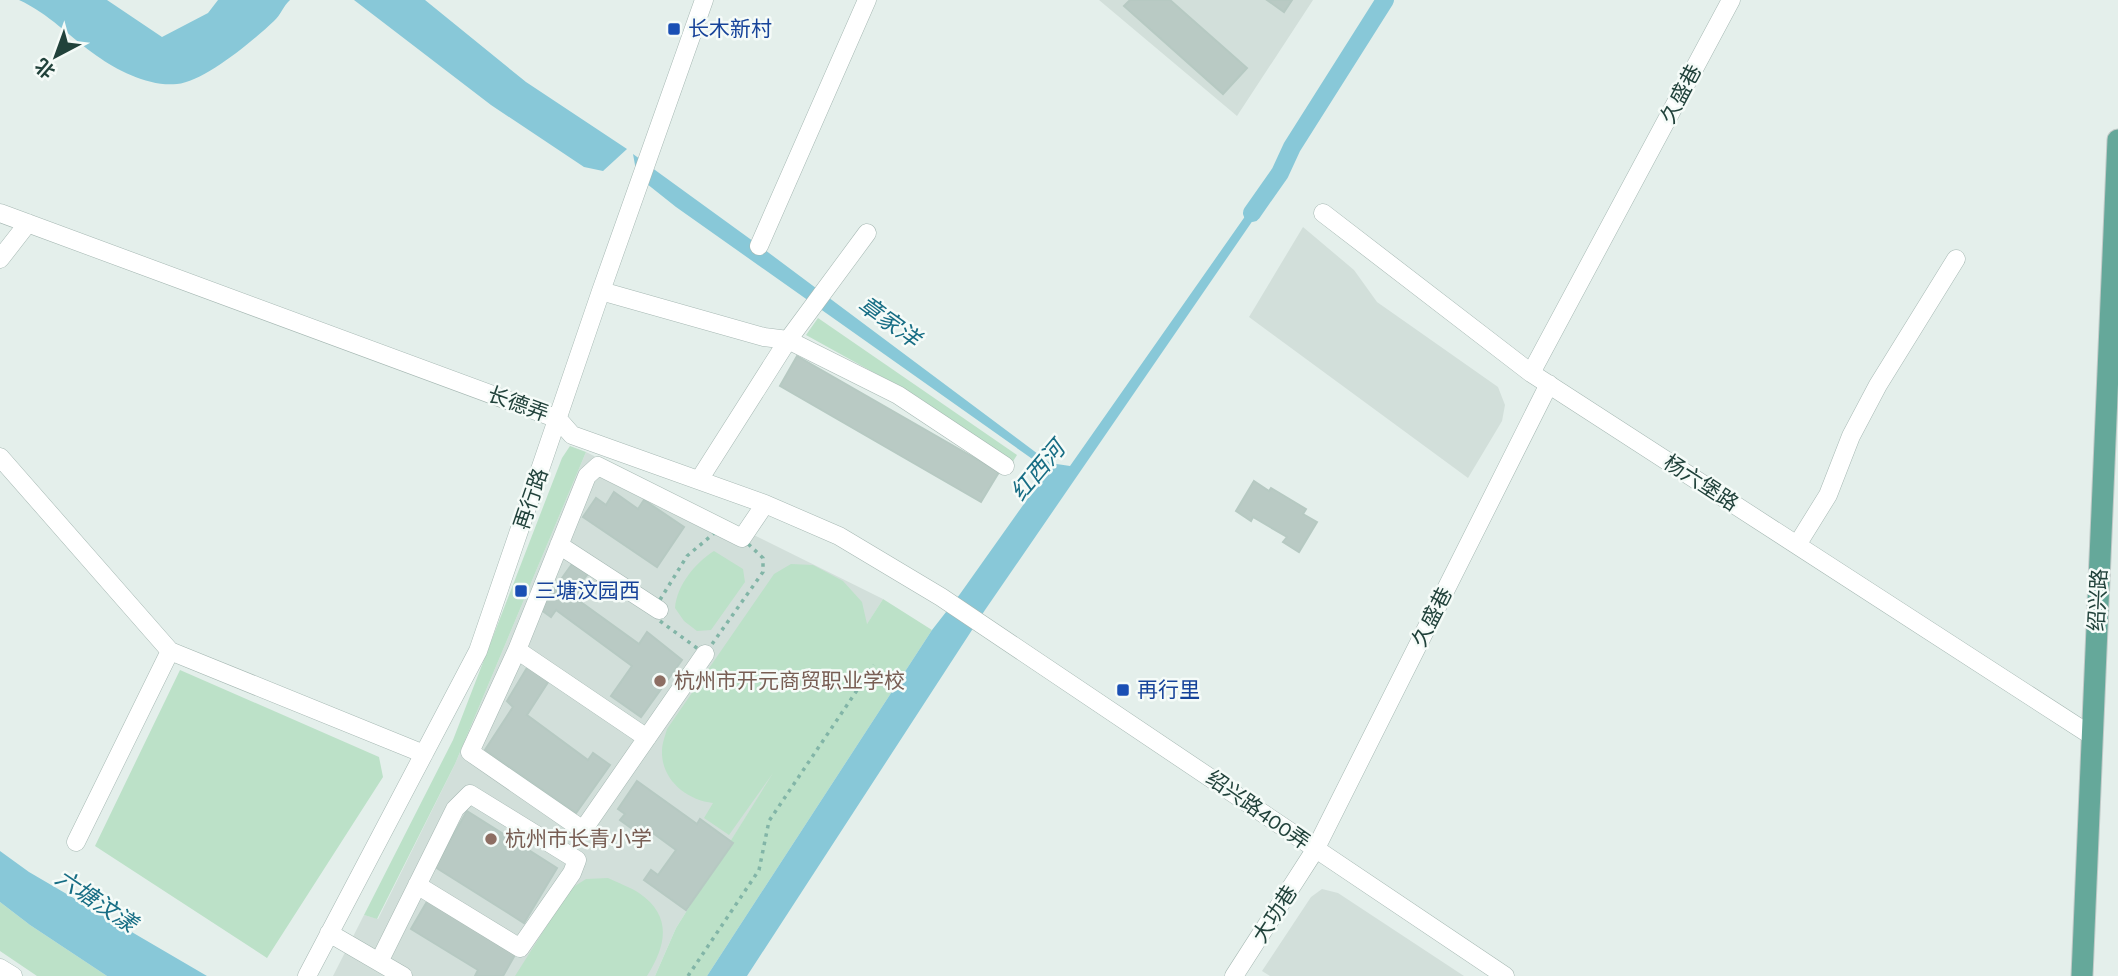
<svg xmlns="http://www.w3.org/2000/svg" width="2118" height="976" font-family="Karla,'Noto Sans SC',sans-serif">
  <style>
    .built { fill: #d2dfda }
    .green { fill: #bce1c8 }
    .water { fill: #88c8d8 }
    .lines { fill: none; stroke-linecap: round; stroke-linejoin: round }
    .canal { stroke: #88c8d8; stroke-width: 18 }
    .building { fill: #b9cac4; stroke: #b6c9c2; stroke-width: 2 }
    .minor-casing { stroke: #a6b8b3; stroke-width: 19 }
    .major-casing { stroke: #c1cac8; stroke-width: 23 }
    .path { stroke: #82b5a7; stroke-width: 3.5; stroke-dasharray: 3.5 5; stroke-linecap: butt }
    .minor { stroke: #fff; stroke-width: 18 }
    .major { stroke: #65a89a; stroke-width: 21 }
    .transit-dot { fill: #1a4fb4; stroke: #f5fbf8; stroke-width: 2.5 }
    .education-dot { fill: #8d6e63; stroke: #f5fbf8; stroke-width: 2.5 }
    .labels { text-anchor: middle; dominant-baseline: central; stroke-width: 5; stroke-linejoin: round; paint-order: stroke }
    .transit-label { font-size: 21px; fill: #164399; stroke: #f5fbf8; text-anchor: start }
    .street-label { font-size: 21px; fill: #21423b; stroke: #f5fbf8 }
    .education-label { font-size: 21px; fill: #785e54; stroke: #f5fbf8; text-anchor: start }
    .water-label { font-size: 23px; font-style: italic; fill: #166d84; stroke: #f5fbf8 }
  </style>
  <rect width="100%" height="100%" fill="#e4efeb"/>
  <path class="built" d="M 1099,0 L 1313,0 L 1237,116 Z
    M 1303,227 L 1354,270 L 1377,302 L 1498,387 L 1505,405 L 1502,421 L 1468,478 L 1249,317 Z
    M 586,452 L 883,599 L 676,928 L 655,976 L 333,976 L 364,915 L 378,919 L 455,764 Z
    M 1322,889 L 1338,893 L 1464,976 L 1270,976 L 1262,971 L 1311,897 Z"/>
  <path class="green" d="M 818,318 L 1017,455 L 1012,463 L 918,397 L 806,335 Z
    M 570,446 L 586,452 L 455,764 L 377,919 L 364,915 L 453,740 L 562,458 Z
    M 714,551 L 743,569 L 745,582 L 711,630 L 697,631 L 684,621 L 675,608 C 677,585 695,563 714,551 Z
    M 791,564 L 813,565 L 843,581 L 862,602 L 867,624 L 883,599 L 932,630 L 707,976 L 655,976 L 676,928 L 773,773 L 729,835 L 704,818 L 713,803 C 686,800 661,779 662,751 C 662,744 665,736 667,729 L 774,574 Z
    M 180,670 L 379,757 L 383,777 L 267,958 L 95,846 Z
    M 608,878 C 618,883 630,887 639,893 C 673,916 666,946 647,976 L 515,976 L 570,889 L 586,879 Z
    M 0,902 L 30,925 L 107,976 L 37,976 L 0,951 Z"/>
  <path class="water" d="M 19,0 L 107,0 L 162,37 L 208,13 L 218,0 L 290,0 C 283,6 281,15 274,21 C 254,40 204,82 177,84 C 150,87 118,71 97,56 C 71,38 48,13 19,0 Z
    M 354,0 L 425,0 L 526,82 L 627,149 L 603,171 L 584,167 L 491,105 Z
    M 633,154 L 757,244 L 1050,463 L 1070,466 L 1260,195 L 1271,194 L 985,610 L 747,976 L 707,976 L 932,630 L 960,594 L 1048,470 L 676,207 L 637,176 Z
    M 0,851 L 29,872 L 207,976 L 107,976 L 30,925 L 0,902 Z"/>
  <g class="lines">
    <path class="canal" d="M 1252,213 L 1280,173 L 1292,147 L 1385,0"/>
  </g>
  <path class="building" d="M 1130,0 L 1170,0 L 1247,68 L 1223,94 L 1124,6 Z
    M 1267,0 L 1292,0 L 1284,12 Z
    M 797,356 L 999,472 L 981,502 L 780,386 Z
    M 1254,481 L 1269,491 L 1271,488 L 1306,509 L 1303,514 L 1317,522 L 1299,552 L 1283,542 L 1287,537 L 1253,517 L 1251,521 L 1236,511 Z
    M 614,492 L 638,509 L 644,500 L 684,527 L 657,567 L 583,517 L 596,498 L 606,505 Z
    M 572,564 L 588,574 L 577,587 L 578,600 L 639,644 L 647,632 L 682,660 L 641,717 L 611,696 L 632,666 L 556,610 L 551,617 L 540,609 Z
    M 528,666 L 550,679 L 527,715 L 588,760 L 593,753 L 610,765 L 576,813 L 485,750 L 513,707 L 507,701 Z
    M 637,781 L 697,824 L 700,819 L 733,843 L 686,910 L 644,880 L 651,870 L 658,875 L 676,850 L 650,831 L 645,838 L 620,820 L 625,814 L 618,809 Z
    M 467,811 L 557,868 L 524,923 L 435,867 Z
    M 428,900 L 516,953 L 503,976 L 475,976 L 478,970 L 411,929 Z"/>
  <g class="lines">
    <g class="minor-casing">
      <path id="minor" d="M 0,213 L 558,419 L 572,435 L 765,504 L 839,536 L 941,597 L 1505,976
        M 1323,213 L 1531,373 L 2092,736
        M 759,246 L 867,0
        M 0,259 L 28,223
        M 601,291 L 764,337 L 788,340 L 898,395 L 1005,466
        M 1531,373 L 1731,0
        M 0,457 L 170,651 L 424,754
        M 699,480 L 788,340 L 867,233
        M 559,545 L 659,610
        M 1797,545 L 1828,495 L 1851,436 L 1878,385 L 1956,259
        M 517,650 L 647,738
        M 705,654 L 583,830 L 470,752 L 517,650 L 587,476 L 598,466 L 742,538 L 765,504
        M 76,842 L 170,651
        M 329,933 L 403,976
        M 379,962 L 455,809 L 470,794 L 577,860 L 572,873 L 520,948 L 417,885
        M 0,968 L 13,976
        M 307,976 L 478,651 L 601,291 L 704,0
        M 1234,976 L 1315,850 L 1549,384"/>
    </g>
    <g class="major-casing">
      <path id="major" d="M 2082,976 L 2118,140"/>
    </g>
    <path class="path" d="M 718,530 L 742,538 L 763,558 L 763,572 L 705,654 L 660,621 L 658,603 L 687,556 Z
      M 688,976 L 759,870 L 769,821 L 874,665"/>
    <use href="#minor" class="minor"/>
    <use href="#major" class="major"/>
  </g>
  <g class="transit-dot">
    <rect x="667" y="22" width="14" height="14" rx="3.5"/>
    <rect x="514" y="584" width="14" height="14" rx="3.5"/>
    <rect x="1116" y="683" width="14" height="14" rx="3.5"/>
  </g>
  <g class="education-dot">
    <circle cx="660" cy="681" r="7"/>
    <circle cx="491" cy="839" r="7"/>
  </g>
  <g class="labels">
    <g class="transit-label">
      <text x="688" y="29">长木新村</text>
      <text x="535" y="591">三塘汶园西</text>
      <text x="1137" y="690">再行里</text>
    </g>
    <g class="street-label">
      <text transform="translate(1681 94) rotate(-62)">久盛巷</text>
      <text transform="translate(518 404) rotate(20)">长德弄</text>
      <text transform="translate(1701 483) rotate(33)">杨六堡路</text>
      <text transform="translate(531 499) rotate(-71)">再行路</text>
      <text transform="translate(2098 600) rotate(-87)">绍兴路</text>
      <text transform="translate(1432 617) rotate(-63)">久盛巷</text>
      <text transform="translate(1258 810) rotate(35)">绍兴路400弄</text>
      <text transform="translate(1275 914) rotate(-57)">大功巷</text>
    </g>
    <g class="education-label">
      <text x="674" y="681">杭州市开元商贸职业学校</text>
      <text x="505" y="839">杭州市长青小学</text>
    </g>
    <g class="water-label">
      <text transform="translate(889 322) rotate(36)">章家洋</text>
      <text transform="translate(1038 471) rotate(-50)">红西河</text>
      <text transform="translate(96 901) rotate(34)">六塘汶漾</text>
    </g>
  </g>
  <g transform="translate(56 56) rotate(221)" stroke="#f5fbf8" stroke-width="5" paint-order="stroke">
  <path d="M0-5L12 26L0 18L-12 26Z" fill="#21423b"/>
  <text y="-10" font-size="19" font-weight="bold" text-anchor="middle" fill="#21423b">北</text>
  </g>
</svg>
